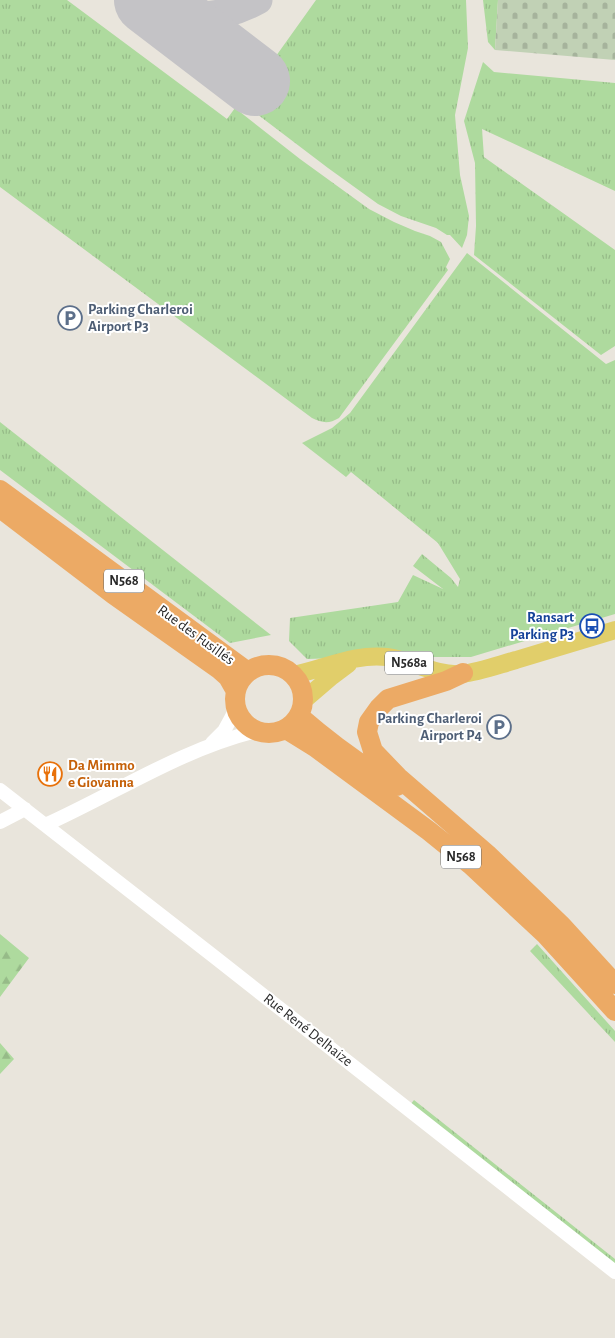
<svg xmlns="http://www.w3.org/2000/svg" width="615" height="1338" font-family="'Alegreya Sans',sans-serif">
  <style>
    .grass { fill: url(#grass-tufts) }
    .forest { fill: url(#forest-firs) }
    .cemetery { fill: url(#cemetery-stones) }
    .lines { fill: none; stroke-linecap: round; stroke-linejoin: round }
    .taxiway { stroke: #c4c3c6; stroke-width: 29 }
    .runway { stroke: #c4c3c6; stroke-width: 70 }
    .minor { stroke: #fff; stroke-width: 14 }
    .major { stroke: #e1ce6a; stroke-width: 18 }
    .highway { stroke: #ecaa65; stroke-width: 20 }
    .labels { text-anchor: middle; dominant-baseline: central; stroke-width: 4; stroke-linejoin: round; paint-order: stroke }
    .shield { fill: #fff; stroke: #696969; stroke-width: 1 }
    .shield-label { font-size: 14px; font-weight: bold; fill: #292929 }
    .service-label { font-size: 15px; font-weight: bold; fill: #4e5e75; stroke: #fff; text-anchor: start }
    .transit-label { font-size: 15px; font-weight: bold; fill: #164399; stroke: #fff; text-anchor: end }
    .street-label { font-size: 15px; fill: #292929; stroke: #fff }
    .food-label { font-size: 15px; font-weight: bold; fill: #c56008; stroke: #fff; text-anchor: start }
  </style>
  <defs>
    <pattern id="grass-tufts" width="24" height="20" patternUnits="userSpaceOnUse" patternTransform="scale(1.25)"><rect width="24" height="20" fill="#aeda9e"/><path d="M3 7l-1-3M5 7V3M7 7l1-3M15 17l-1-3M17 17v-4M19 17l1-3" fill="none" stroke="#96bb88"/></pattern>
    <pattern id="forest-firs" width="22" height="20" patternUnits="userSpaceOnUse" patternTransform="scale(1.25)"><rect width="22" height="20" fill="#aeda9e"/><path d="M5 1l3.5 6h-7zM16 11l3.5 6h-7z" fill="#96bb88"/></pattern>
    <pattern id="cemetery-stones" width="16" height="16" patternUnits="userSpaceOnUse" patternTransform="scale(1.25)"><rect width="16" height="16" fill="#c1d1b5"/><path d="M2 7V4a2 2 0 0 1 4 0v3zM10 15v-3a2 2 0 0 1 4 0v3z" fill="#a6b39c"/></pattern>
  </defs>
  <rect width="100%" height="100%" fill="#e9e5dc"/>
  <path class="grass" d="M 0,0 L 67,0 L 227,119 L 235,108 L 300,159 L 369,209 L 394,222 L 415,231 L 430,236 L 441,242 L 450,259 L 446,267 L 448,270 L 339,418 C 329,424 322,423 312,418 L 0,187 Z
    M 316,0 L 466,0 L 468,48 L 455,115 L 460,175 L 469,216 L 467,235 L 462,248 L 450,235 L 447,235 L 436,228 L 401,216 L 378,204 L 328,168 L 241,102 L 271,63 Z
    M 483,0 L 498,0 L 495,50 L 488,42 Z
    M 483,62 L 494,72 L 615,83 L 615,191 L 482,129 L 484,157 L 615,250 L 615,346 L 601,355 L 474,255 L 476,226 L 475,163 L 464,121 Z
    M 467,253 L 606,364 L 615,360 L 615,614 L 471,657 L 369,657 L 307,659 L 289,641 L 290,618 L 398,602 L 413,575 L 443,589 L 413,566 L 422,554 L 451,578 L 458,587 L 460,579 L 438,543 L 351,472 L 346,477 L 302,443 L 332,428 L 350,413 Z
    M 0,422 L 271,635 L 230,643 L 0,470 Z
    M 537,944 L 615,1031 L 615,1042 L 530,951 Z
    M 414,1100 L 615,1259 L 615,1266 L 410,1105 Z"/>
  <path class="forest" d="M 0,934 L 29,958 L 0,997 Z
    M 0,1043 L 14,1059 L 0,1074 Z"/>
  <path class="cemetery" d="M 498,0 L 615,0 L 615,60 L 495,50 Z"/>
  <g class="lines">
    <path class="taxiway" d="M 151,0 C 188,21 221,20 258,0"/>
    <path class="runway" d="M 149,0 L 255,81"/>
    <path class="minor" d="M 212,743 L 224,731 L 236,709
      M 0,790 L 212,955 L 615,1272
      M 0,822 L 25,809
      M 45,825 C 116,793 180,750 256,731"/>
    <path class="major" d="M 293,675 C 324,669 355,653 387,657 C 411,660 435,676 461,674 C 480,672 498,665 516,660 C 549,650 582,640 615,630
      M 304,700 L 332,676 L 348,664"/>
    <path class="highway" d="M 0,490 L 248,672
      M 0,508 L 113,594 L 219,669 L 228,677 L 236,691
      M235 699a34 34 0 1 1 68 0a34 34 0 1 1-68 0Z
      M 463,673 L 446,681 L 388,699 L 379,708 L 369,722 L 367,732 L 373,751 L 398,777 L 487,854 L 532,897 L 562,926 L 615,984
      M 299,716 C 329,742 362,767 397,786
      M 286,729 L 315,747 L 429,831 L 471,865 L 546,935 L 615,1011"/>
  </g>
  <defs>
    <g id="parking-ring" transform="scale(1.25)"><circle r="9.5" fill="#fff" stroke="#5c6f8a" stroke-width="1.5"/><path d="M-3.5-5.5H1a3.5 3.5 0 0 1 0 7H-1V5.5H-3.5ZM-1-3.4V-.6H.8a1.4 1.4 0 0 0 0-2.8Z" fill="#5c6f8a"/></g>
    <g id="bus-ring" transform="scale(1.25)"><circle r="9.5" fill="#fff" stroke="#1a4fb4" stroke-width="1.5"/><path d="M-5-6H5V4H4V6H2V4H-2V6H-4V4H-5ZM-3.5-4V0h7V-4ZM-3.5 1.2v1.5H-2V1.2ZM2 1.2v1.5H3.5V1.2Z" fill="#1a4fb4"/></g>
    <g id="restaurant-ring" transform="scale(1.25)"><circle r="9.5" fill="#fff" stroke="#e8710a" stroke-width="1.5"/><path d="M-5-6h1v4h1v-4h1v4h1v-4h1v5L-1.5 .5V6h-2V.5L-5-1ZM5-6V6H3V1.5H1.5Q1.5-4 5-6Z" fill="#e8710a"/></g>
  </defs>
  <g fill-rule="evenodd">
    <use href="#parking-ring" x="70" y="318"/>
    <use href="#bus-ring" x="592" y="626"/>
    <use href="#parking-ring" x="499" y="727"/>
    <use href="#restaurant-ring" x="50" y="774"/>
  </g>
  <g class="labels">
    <g class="shield">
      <rect x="104" y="569.5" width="40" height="23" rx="4"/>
      <rect x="385" y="651.5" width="48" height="23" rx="4"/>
      <rect x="441" y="845.5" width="40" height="23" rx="4"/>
    </g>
    <g class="shield-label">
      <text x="124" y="581">N568</text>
      <text x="409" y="663">N568a</text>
      <text x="461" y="857">N568</text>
    </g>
    <g class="service-label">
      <text x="88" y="309">Parking Charleroi<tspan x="88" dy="17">Airport P3</tspan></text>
      <text x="482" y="718" text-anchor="end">Parking Charleroi<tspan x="482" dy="17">Airport P4</tspan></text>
    </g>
    <g class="transit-label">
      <text x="574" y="617">Ransart<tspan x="574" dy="17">Parking P3</tspan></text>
    </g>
    <g class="street-label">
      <text transform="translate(196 635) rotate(36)">Rue des Fusillés</text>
      <text transform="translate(308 1030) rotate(38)">Rue René Delhaize</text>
    </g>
    <g class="food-label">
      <text x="68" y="765">Da Mimmo<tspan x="68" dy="17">e Giovanna</tspan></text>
    </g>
  </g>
</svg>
